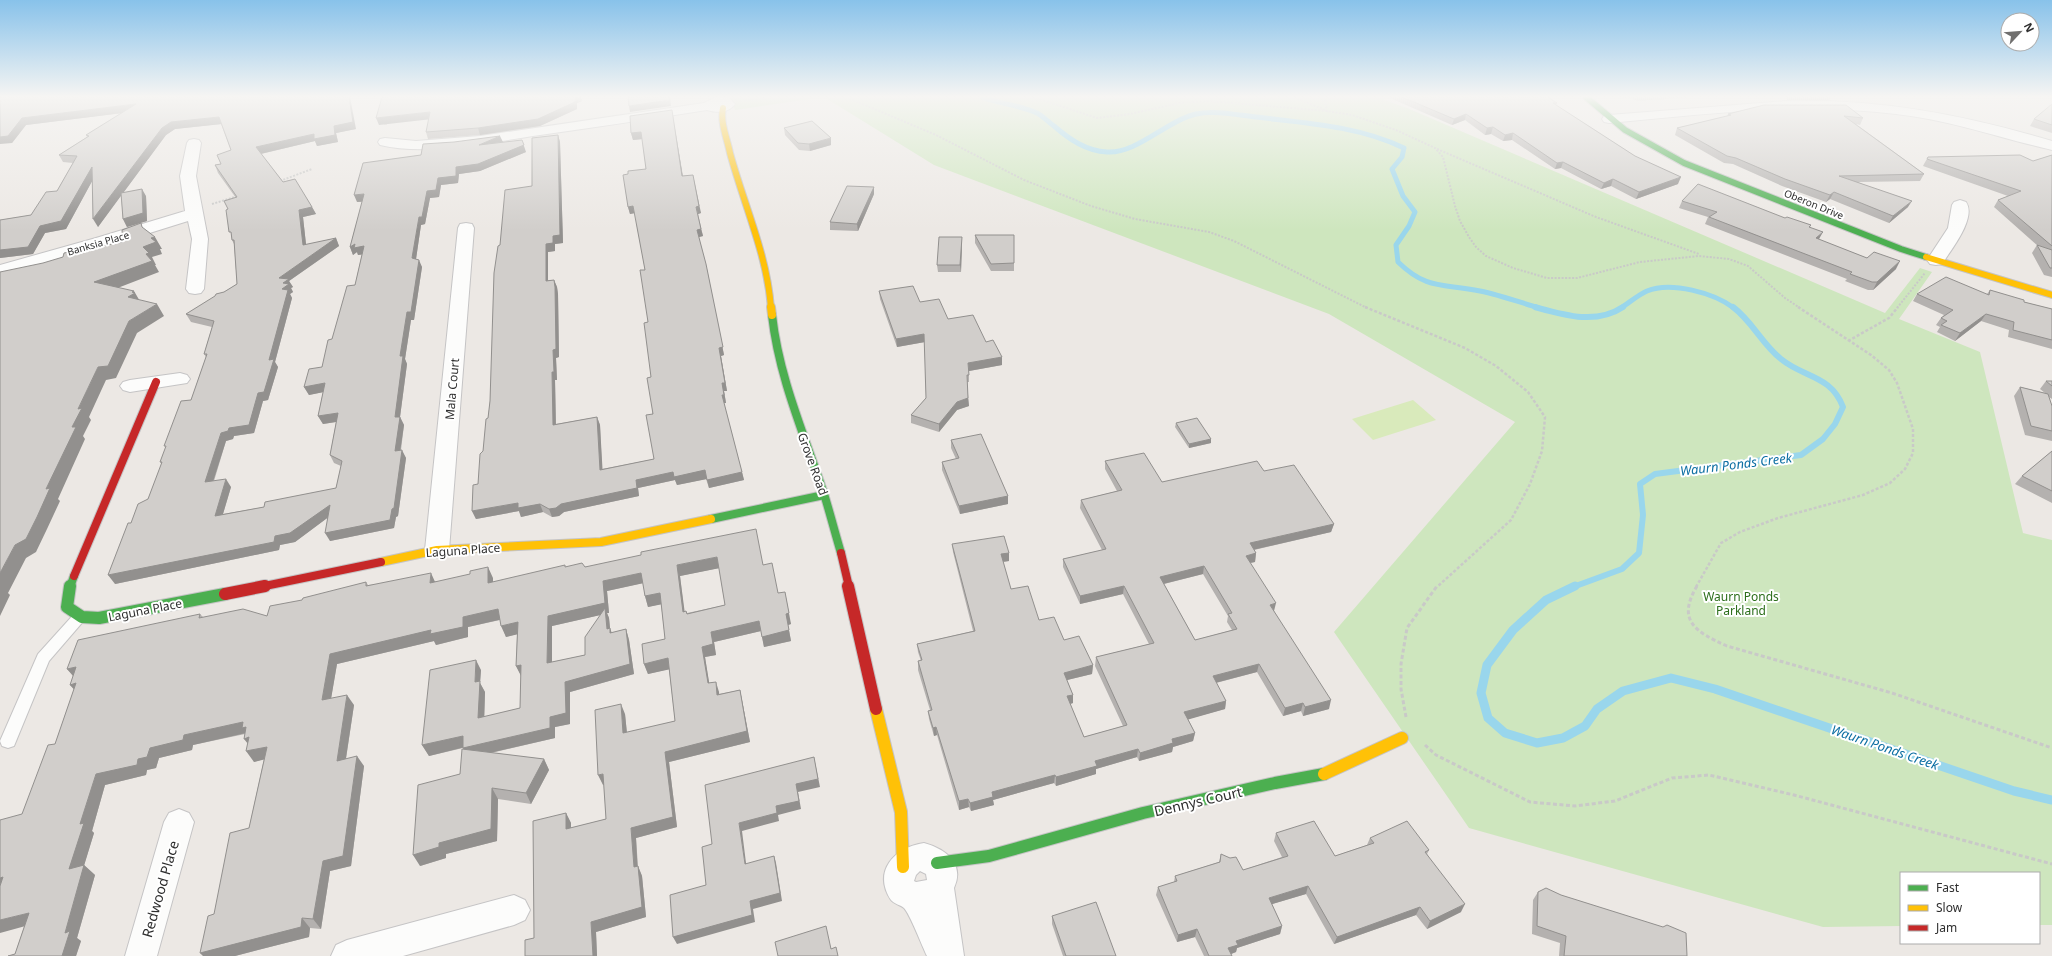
<svg xmlns="http://www.w3.org/2000/svg" width="2052" height="956" font-family="'Noto Sans',sans-serif">
  <style>
    .green { fill: #cee6be }
    .pitch { fill: #d9eabb }
    .lines { fill: none; stroke-linecap: round; stroke-linejoin: round }
    .stream-far2 { stroke: #99d6ec; stroke-width: 5 }
    .stream-far1 { stroke: #99d6ec; stroke-width: 6 }
    .stream { stroke: #99d6ec; stroke-width: 9 }
    .lane-casing { stroke: #c5c4c5; stroke-width: 2 }
    .street-casing { stroke: #c5c4c5; stroke-width: 2 }
    .fast-far2-casing { stroke: #c5c4c5; stroke-width: 8 }
    .fast-far1-casing { stroke: #c5c4c5; stroke-width: 10 }
    .fast-casing { stroke: #c5c4c5; stroke-width: 14 }
    .slow-far2-casing { stroke: #c5c4c5; stroke-width: 8 }
    .slow-far1-casing { stroke: #c5c4c5; stroke-width: 10 }
    .slow-casing { stroke: #c5c4c5; stroke-width: 14 }
    .jam-far1-casing { stroke: #c5c4c5; stroke-width: 10 }
    .jam-casing { stroke: #c5c4c5; stroke-width: 14 }
    .path-far2 { stroke: #c9c9c8; stroke-width: 2; stroke-dasharray: 2 1.5; stroke-linecap: butt }
    .path-far1 { stroke: #c9c9c8; stroke-width: 2.5; stroke-dasharray: 3 2; stroke-linecap: butt }
    .path { stroke: #c9c9c8; stroke-width: 3; stroke-dasharray: 4 2.5; stroke-linecap: butt }
    .lane { fill: #fcfcfb; fill-rule: evenodd }
    .street { fill: #fcfcfb; fill-rule: evenodd }
    .fast-far2 { stroke: #4caf50; stroke-width: 6 }
    .fast-far1 { stroke: #4caf50; stroke-width: 8 }
    .fast { stroke: #4caf50; stroke-width: 12 }
    .slow-far2 { stroke: #ffc107; stroke-width: 6 }
    .slow-far1 { stroke: #ffc107; stroke-width: 8 }
    .slow { stroke: #ffc107; stroke-width: 12 }
    .jam-far1 { stroke: #c62828; stroke-width: 8 }
    .jam { stroke: #c62828; stroke-width: 12 }
    .wall { fill: #b4b1af; fill-rule: evenodd }
    .shaded-wall { fill: #92908e }
    .building { fill: #d1cecb; stroke: #92908e; fill-rule: evenodd }
    .labels { text-anchor: middle; dominant-baseline: central; stroke-width: 4; stroke-linejoin: round; paint-order: stroke }
    .far-street-label { font-size: 10px; fill: #2e2e2e; stroke: #fff }
    .street-label { font-size: 12px; fill: #2e2e2e; stroke: #fff }
    .park-label { font-size: 12px; fill: #2c6e1b; stroke: #fff }
    .water-label { font-size: 13px; font-style: italic; fill: #0d6fa3; stroke: #fff }
    .near-street-label { font-size: 14px; fill: #2e2e2e; stroke: #fff }
  </style>
  <rect width="100%" height="100%" fill="#ece8e4"/>
  <path class="green" d="M 731,97 L 1376,97 L 1407,108 L 1885,313 L 1920,268 L 1932,272 L 1899,319 L 1980,352 L 2023,533 L 2052,540 L 2052,925 L 2039,925 L 2039,873 L 1901,873 L 1901,926 L 1823,927 L 1469,828 L 1334,632 L 1515,422 L 1329,314 L 934,165 L 824,97 L 735,110 Z"/>
  <path class="pitch" d="M 1413,400 L 1436,420 L 1373,440 L 1352,419 Z"/>
  <g class="lines">
    <path class="stream-far2" d="M 982,97 C 1000,104 1020,105 1037,113 C 1043,116 1048,122 1054,126 C 1069,139 1086,151 1107,152 C 1137,154 1166,121 1196,114 C 1215,110 1237,115 1256,117 C 1306,123 1358,126 1404,148 L 1402,157 L 1392,169 L 1403,196 L 1415,212 L 1409,226 L 1396,245 L 1398,262 C 1428,291 1443,283 1480,291 C 1500,295 1519,302 1539,308
      M 1621,308 C 1630,302 1638,295 1647,291 C 1671,281 1714,293 1734,308"/>
    <path class="stream-far1" d="M 1535,307 C 1564,315 1596,325 1623,307
      M 1573,587 L 1622,569 L 1639,553 L 1643,515 L 1640,484 L 1655,474 L 1801,455 L 1823,439 L 1835,424 L 1843,407 C 1831,375 1804,378 1781,359 C 1762,344 1752,321 1733,307"/>
    <path class="stream" d="M 1575,586 L 1546,600 L 1513,630 L 1487,665 L 1481,693 L 1488,718 L 1505,733 L 1537,743 L 1563,738 L 1585,726 L 1597,709 L 1623,691 L 1671,678 L 1715,689 L 2014,791 L 2052,800"/>
    <g class="lane-casing">
      <path id="lane" d="M 80,611 L 85,613 L 87,617 L 49,661 L 14,746 L 8,748 L 2,746 L 0,741 L 38,654 L 75,613 Z"/>
    </g>
    <g class="street-casing">
      <path id="street" d="M 716,97 L 729,98 L 735,104 C 729,113 717,113 707,110 C 649,119 591,128 533,136 C 488,143 425,156 380,145 L 378,142 L 380,139 L 385,138 L 416,141 L 480,136 L 704,103 Z
        M 1786,101 C 1881,99 1961,114 2052,141 L 2052,150 C 2000,138 1950,120 1896,114 C 1800,102 1704,114 1609,123 L 1604,122 L 1602,119 L 1604,116 L 1609,115 Z
        M 194,139 L 199,140 L 201,143 L 196,176 L 208,239 L 204,289 L 201,293 L 195,294 L 189,293 L 186,289 L 192,239 L 188,221 L 108,246 L 0,275 L 0,265 L 96,238 L 185,211 L 180,176 L 187,143 L 189,140 Z
        M 1960,200 L 1966,202 C 1977,218 1951,250 1942,264 L 1936,265 L 1930,264 L 1927,260 L 1948,228 L 1952,205 L 1954,202 Z
        M 466,223 L 472,224 L 474,228 L 449,550 L 445,556 L 437,558 L 429,556 L 425,550 L 458,228 L 460,224 Z
        M 180,373 L 187,375 L 190,379 L 187,383 L 130,392 L 123,390 L 120,386 L 123,382 L 130,380 Z
        M 179,809 L 189,813 L 194,822 L 157,956 L 125,956 L 164,822 L 169,813 Z
        M 924,843 C 946,849 965,864 954,888 L 964,956 L 927,956 C 922,946 910,914 904,908 C 901,905 894,904 891,900 C 872,871 895,847 924,843 ZM 920,871 L 926,874 L 927,880 L 916,882 L 914,881 L 916,875 Z
        M 514,895 L 525,900 L 530,910 L 525,920 L 514,925 L 403,956 L 331,956 L 336,945 L 347,940 Z"/>
    </g>
    <g class="fast-far2-casing">
      <path id="fast-far2" d="M 1586,97 L 1625,130 L 1684,163 L 1901,249 L 1926,257"/>
    </g>
    <g class="fast-far1-casing">
      <path id="fast-far1" d="M 772,315 C 779,378 804,434 824,494 C 830,513 835,533 841,553
        M 711,519 L 824,495
        M 70,587 L 74,576"/>
    </g>
    <g class="fast-casing">
      <path id="fast" d="M 70,586 L 67,607 L 82,617 L 99,618 L 225,594
        M 937,863 L 989,856 L 1143,813 L 1275,783 L 1324,774"/>
    </g>
    <g class="slow-far2-casing">
      <path id="slow-far2" d="M 723,108 C 720,123 727,138 730,153 C 744,205 767,254 771,308
        M 1926,257 L 2052,295"/>
    </g>
    <g class="slow-far1-casing">
      <path id="slow-far1" d="M 771,307 L 772,315
        M 381,562 L 437,550 L 601,542 L 711,519"/>
    </g>
    <g class="slow-casing">
      <path id="slow" d="M 876,709 L 901,812 L 903,867
        M 1324,774 L 1402,738"/>
    </g>
    <g class="jam-far1-casing">
      <path id="jam-far1" d="M 841,553 L 849,587
        M 74,576 L 156,382
        M 260,587 L 381,562"/>
    </g>
    <g class="jam-casing">
      <path id="jam" d="M 848,586 L 876,709
        M 225,594 L 265,586"/>
    </g>
    <path class="path-far2" d="M 846,97 L 936,135 L 1024,180 L 1091,206 L 1135,219 L 1209,232 L 1234,241 L 1367,308
      M 1033,97 L 1097,118 L 1130,114 L 1179,103 L 1209,101 L 1327,111 L 1352,115 L 1396,130 L 1435,148 L 1443,157 L 1455,206 L 1460,221 L 1469,237 L 1476,247 L 1486,256 L 1513,268 L 1547,278 L 1577,278 L 1640,262 L 1699,256 L 1729,259 L 1748,266 L 1785,298 L 1800,308
      M 1294,97 L 1327,111 L 1324,97
      M 745,100 L 774,97
      M 1437,149 L 1596,217 L 1699,254
      M 280,181 L 312,169
      M 212,204 L 238,196
      M 1897,308 L 1925,273"/>
    <path class="path-far1" d="M 1365,307 L 1465,348 L 1496,366 L 1528,392 L 1545,417 L 1542,451 L 1530,484 L 1511,520 L 1437,587
      M 1848,341 L 1889,318 L 1898,307
      M 1696,587 L 1721,543 L 1740,532 L 1778,518 L 1863,495 L 1890,483 L 1905,469 L 1913,453 L 1913,429 L 1897,383 L 1889,370 L 1871,355 L 1798,307"/>
    <path class="path" d="M 1697,586 C 1676,621 1696,632 1727,646 L 1892,693 L 2052,748
      M 1406,717 L 1401,689 L 1401,664 L 1407,628 L 1437,586
      M 1425,745 L 1436,755 L 1530,802 L 1575,806 L 1615,801 L 1672,778 L 1709,775 L 1794,795 L 2052,864"/>
    <use href="#lane" class="lane"/>
    <use href="#street" class="street"/>
    <use href="#fast-far2" class="fast-far2"/>
    <use href="#fast-far1" class="fast-far1"/>
    <use href="#fast" class="fast"/>
    <use href="#slow-far2" class="slow-far2"/>
    <use href="#slow-far1" class="slow-far1"/>
    <use href="#slow" class="slow"/>
    <use href="#jam-far1" class="jam-far1"/>
    <use href="#jam" class="jam"/>
  </g>
  <path class="wall" d="M 0,97 L 356,129 L 336,133 L 338,142 L 317,146 L 315,141 L 261,154 L 283,182 L 312,207 L 316,214 L 303,217 L 306,245 L 336,238 L 339,246 L 289,281 L 293,287 L 291,288 L 293,292 L 290,294 L 292,298 L 275,362 L 278,367 L 268,400 L 263,401 L 254,433 L 234,436 L 233,439 L 226,441 L 214,481 L 231,487 L 223,514 L 264,507 L 336,488 L 341,466 L 334,463 L 330,455 L 336,422 L 323,424 L 318,416 L 323,392 L 309,395 L 304,387 L 322,367 L 332,339 L 355,285 L 362,254 L 358,255 L 357,252 L 353,255 L 350,247 L 362,202 L 357,202 L 421,155 L 503,142 L 526,152 L 480,171 L 459,174 L 458,183 L 441,185 L 439,197 L 430,198 L 425,224 L 421,225 L 416,259 L 422,267 L 414,320 L 411,320 L 405,359 L 407,364 L 400,417 L 404,425 L 401,450 L 406,458 L 398,516 L 396,517 L 394,528 L 330,541 L 327,518 L 295,542 L 280,545 L 279,550 L 115,584 L 131,523 L 148,499 L 162,464 L 160,462 L 191,400 L 206,357 L 204,354 L 212,327 L 191,322 L 186,314 L 224,292 L 237,284 L 234,244 L 232,240 L 228,209 L 236,198 L 218,173 L 215,165 L 221,164 L 231,150 L 221,124 L 175,129 L 166,135 L 123,193 L 146,196 L 147,221 L 127,227 L 123,219 L 121,195 L 98,227 L 92,181 L 66,229 L 45,233 L 33,254 L 0,258 L 0,220 L 31,215 L 57,191 L 73,163 L 63,162 L 59,155 L 87,137 L 86,135 L 122,113 L 26,125 L 12,143 Z
    M 1390,97 L 1548,97 L 1557,103 L 1556,105 L 1678,184 L 1636,199 L 1611,186 L 1601,189 L 1561,168 L 1555,169 L 1512,140 L 1503,141 L 1491,134 L 1485,135 L 1465,120 L 1452,125 L 1390,98 Z
    M 1621,97 L 1694,97 L 1638,101 L 1630,98 L 1623,98 Z
    M 1787,97 L 1831,97 L 1829,100 L 1787,100 Z
    M 582,101 L 577,103 L 577,109 L 540,126 L 480,135 L 428,139 L 426,132 L 429,119 L 379,125 Z
    M 2052,104 L 2052,133 L 2030,126 L 2034,119 Z
    M 1764,105 L 1863,118 L 1860,125 L 1856,124 L 1924,174 L 1920,181 L 1858,182 L 1908,207 L 1889,223 L 1830,199 L 1826,202 L 1782,186 L 1733,164 L 1724,163 L 1675,135 L 1677,128 L 1727,116 L 1728,114 Z
    M 673,117 L 683,176 L 701,213 L 698,214 L 703,236 L 699,237 L 724,355 L 721,356 L 727,391 L 724,391 L 726,403 L 724,403 L 744,480 L 709,488 L 706,479 L 677,485 L 675,480 L 638,488 L 639,496 L 564,512 L 559,516 L 552,517 L 543,512 L 521,517 L 519,511 L 476,519 L 472,511 L 478,484 L 488,418 L 490,401 L 500,245 L 532,186 L 558,135 L 560,142 L 563,243 L 555,244 L 555,251 L 548,252 L 548,280 L 554,280 L 557,287 L 558,294 L 559,357 L 556,358 L 557,380 L 555,380 L 556,424 L 597,417 L 600,425 L 602,469 L 654,459 L 651,377 L 645,270 L 635,213 L 630,214 L 628,207 L 646,169 L 642,139 L 633,140 L 631,133 Z
    M 784,128 L 831,145 L 810,151 L 799,150 L 785,135 Z
    M 2052,155 L 2052,277 L 2044,275 L 2032,253 L 2037,245 L 2038,246 L 1994,207 L 1998,200 L 2008,196 L 1923,166 L 1924,164 L 1928,157 L 2033,161 Z
    M 874,187 L 874,194 L 858,231 L 830,230 L 830,222 Z
    M 1682,201 L 1785,218 L 1811,225 L 1810,227 L 1819,239 L 1819,240 L 1867,258 L 1896,269 L 1873,290 L 1868,290 L 1845,281 L 1847,279 L 1705,224 L 1708,217 L 1679,208 Z
    M 975,235 L 1014,235 L 1014,271 L 991,271 L 975,243 Z
    M 962,244 L 961,272 L 938,272 L 937,265 Z
    M 1990,290 L 2024,302 L 2052,309 L 2052,349 L 2008,337 L 2009,330 L 1981,321 L 1955,341 L 1937,332 L 1940,327 L 1936,325 L 1941,318 L 1944,315 L 1913,301 L 1917,294 L 1987,294 Z
    M 879,291 L 920,302 L 986,342 L 1002,365 L 969,371 L 969,382 L 967,382 L 969,406 L 957,410 L 939,432 L 911,423 L 911,415 L 926,398 L 925,342 L 897,347 L 880,299 Z
    M 2046,381 L 2052,381 L 2052,399 L 2049,397 L 2052,406 L 2052,441 L 2025,435 L 2014,396 L 2020,387 L 2045,393 L 2040,389 Z
    M 1176,423 L 1211,439 L 1211,443 L 1189,448 L 1175,427 Z
    M 951,440 L 1008,496 L 1008,504 L 960,514 L 942,470 L 942,462 L 956,459 L 951,448 Z
    M 2052,451 L 2052,503 L 2015,484 L 2022,476 Z
    M 1105,461 L 1162,482 L 1264,471 L 1334,524 L 1331,532 L 1254,550 L 1256,553 L 1255,562 L 1250,563 L 1274,611 L 1329,709 L 1303,716 L 1301,711 L 1283,716 L 1257,672 L 1216,683 L 1226,701 L 1225,709 L 1188,719 L 1195,733 L 1193,741 L 1173,747 L 1172,752 L 1139,761 L 1137,757 L 1096,769 L 1096,774 L 1056,786 L 1054,783 L 993,800 L 994,805 L 971,811 L 969,807 L 959,810 L 937,735 L 934,736 L 929,719 L 928,711 L 930,710 L 918,670 L 918,661 L 921,661 L 918,652 L 917,644 L 973,631 L 953,552 L 952,544 L 1009,553 L 1009,561 L 1003,562 L 1011,589 L 1039,620 L 1064,640 L 1093,665 L 1092,674 L 1067,680 L 1073,695 L 1073,703 L 1070,704 L 1084,737 L 1123,726 L 1095,666 L 1096,657 L 1149,644 L 1123,594 L 1080,604 L 1063,567 L 1063,559 L 1102,550 L 1080,508 L 1081,500 L 1117,491 L 1105,469 ZM 1203,574 L 1228,616 L 1227,622 L 1232,630 L 1195,640 L 1164,584 Z
    M 763,565 L 778,593 L 791,624 L 788,625 L 791,641 L 764,647 L 761,631 L 714,642 L 716,655 L 705,657 L 709,683 L 719,692 L 719,694 L 740,690 L 742,700 L 750,742 L 669,762 L 677,827 L 636,838 L 638,866 L 642,876 L 646,917 L 596,932 L 597,956 L 525,956 L 534,938 L 566,813 L 571,823 L 571,828 L 606,819 L 604,785 L 603,785 L 625,714 L 627,733 L 675,721 L 669,669 L 648,674 L 644,664 L 665,639 L 661,604 L 648,607 L 645,596 L 643,583 L 607,591 L 609,613 L 607,613 L 609,618 L 610,628 L 611,633 L 626,629 L 629,640 L 634,674 L 570,692 L 570,724 L 555,727 L 555,738 L 491,753 L 544,759 L 549,770 L 531,804 L 498,799 L 497,841 L 446,854 L 446,858 L 420,866 L 460,774 L 464,750 L 463,748 L 429,756 L 422,745 L 481,670 L 480,683 L 485,692 L 484,717 L 520,708 L 521,675 L 516,666 L 517,634 L 506,637 L 500,620 L 468,627 L 468,637 L 436,645 L 434,641 L 337,664 L 331,698 L 354,705 L 346,759 L 364,766 L 351,866 L 330,871 L 321,929 L 310,928 L 309,937 L 235,956 L 203,956 L 214,914 L 249,828 L 264,759 L 254,762 L 245,734 L 193,745 L 192,750 L 159,758 L 156,768 L 147,770 L 146,775 L 105,785 L 92,831 L 94,833 L 84,865 L 95,875 L 77,938 L 81,941 L 76,956 L 8,956 L 15,954 L 24,927 L 22,814 L 55,744 L 74,689 L 70,685 L 73,676 L 67,669 L 200,614 L 203,617 L 267,616 L 302,600 L 366,582 L 368,585 L 493,578 L 493,582 L 566,567 ZM 719,568 L 725,605 L 687,613 L 686,611 L 684,611 L 680,576 ZM 600,615 L 585,655 L 552,662 L 552,626 Z
    M 1276,833 L 1335,856 L 1367,845 L 1370,838 L 1429,850 L 1427,854 L 1461,912 L 1427,929 L 1416,915 L 1334,944 L 1306,894 L 1272,904 L 1282,926 L 1280,934 L 1237,948 L 1236,952 L 1231,954 L 1232,956 L 1204,956 L 1195,937 L 1177,942 L 1156,895 L 1158,887 L 1174,882 L 1175,876 L 1219,862 L 1221,854 L 1243,870 L 1282,857 L 1274,841 Z
    M 1538,892 L 1687,956 L 1559,956 L 1560,943 L 1532,934 L 1533,900 Z
    M 1052,916 L 1116,956 L 1063,956 L 1052,924 Z"/>
  <path class="shaded-wall" d="M 349,97 L 350,97 L 356,129 L 336,133 L 338,142 L 317,146 L 315,141 L 260,154 L 256,147 L 314,134 L 334,126 Z
    M 576,97 L 581,97 L 582,101 L 577,103 L 577,109 L 540,126 L 480,135 L 478,128 Z
    M 670,97 L 671,106 L 630,112 L 629,106 Z
    M 136,104 L 139,111 L 26,125 L 12,143 L 0,144 L 0,137 L 22,118 Z
    M 672,110 L 673,117 L 684,184 L 682,176 Z
    M 430,112 L 432,119 L 379,125 L 376,118 Z
    M 1466,114 L 1465,120 L 1452,125 L 1454,119 Z
    M 219,117 L 222,124 L 175,129 L 166,135 L 98,227 L 93,219 L 162,128 L 171,122 Z
    M 1493,127 L 1491,134 L 1485,135 L 1487,128 Z
    M 641,132 L 643,139 L 633,140 L 631,133 Z
    M 1513,133 L 1512,140 L 1503,141 L 1505,135 Z
    M 558,135 L 560,142 L 563,243 L 555,244 L 555,251 L 548,252 L 548,289 L 546,281 L 546,244 Z
    M 500,136 L 503,142 L 479,145 Z
    M 831,138 L 831,145 L 810,151 L 809,144 Z
    M 522,140 L 526,152 L 480,171 L 459,174 L 458,183 L 441,185 L 439,197 L 430,198 L 425,224 L 421,225 L 415,266 L 412,258 L 419,217 L 427,191 L 438,178 L 456,167 Z
    M 1563,162 L 1561,168 L 1555,169 L 1557,163 Z
    M 92,167 L 96,174 L 66,229 L 45,233 L 33,254 L 0,258 L 0,250 L 40,226 Z
    M 693,175 L 701,213 L 698,214 L 696,207 Z
    M 1681,177 L 1678,184 L 1636,199 L 1639,192 Z
    M 1613,179 L 1611,186 L 1601,189 L 1604,183 Z
    M 874,187 L 874,194 L 858,231 L 857,224 Z
    M 142,189 L 146,196 L 147,221 L 127,227 L 123,219 Z
    M 1834,192 L 1830,199 L 1826,202 L 1830,195 Z
    M 364,194 L 367,201 L 357,202 L 354,195 Z
    M 1912,201 L 1908,207 L 1889,223 L 1893,216 Z
    M 633,206 L 635,213 L 630,214 L 628,207 Z
    M 312,207 L 316,214 L 303,217 L 307,253 L 303,245 L 299,210 Z
    M 701,229 L 703,236 L 699,237 L 697,230 Z
    M 1823,232 L 1819,239 L 1812,246 L 1816,238 Z
    M 155,237 L 162,249 L 160,249 L 162,254 L 152,257 L 156,265 L 155,265 L 159,272 L 102,294 L 94,282 L 146,254 L 143,247 L 151,238 Z
    M 962,237 L 962,244 L 961,272 L 960,265 Z
    M 336,238 L 339,246 L 289,281 L 293,287 L 291,288 L 293,292 L 290,294 L 292,298 L 275,362 L 278,367 L 268,400 L 263,401 L 254,433 L 234,436 L 233,439 L 226,441 L 210,491 L 205,482 L 221,433 L 229,428 L 258,393 L 269,360 L 282,289 L 279,278 Z
    M 355,244 L 364,246 L 367,254 L 358,255 L 357,252 L 353,255 L 350,247 Z
    M 419,260 L 422,267 L 414,320 L 411,320 L 405,359 L 407,364 L 400,417 L 404,425 L 399,459 L 395,451 L 395,417 L 400,356 L 407,312 Z
    M 1900,261 L 1896,269 L 1873,290 L 1877,282 Z
    M 706,264 L 724,355 L 721,356 L 727,391 L 724,391 L 726,403 L 724,403 L 722,395 L 722,383 L 719,348 Z
    M 554,280 L 557,287 L 558,294 L 559,357 L 556,358 L 557,380 L 555,380 L 556,433 L 553,425 L 552,372 Z
    M 134,291 L 141,303 L 128,297 L 132,292 Z
    M 157,304 L 164,316 L 137,333 L 116,378 L 106,380 L 89,417 L 91,420 L 83,436 L 85,439 L 58,499 L 60,501 L 47,529 L 36,552 L 26,558 L 8,593 L 10,595 L 0,616 L 0,573 L 15,545 L 46,489 L 72,427 L 78,409 L 98,367 L 129,321 Z
    M 1986,314 L 1981,321 L 1955,341 L 1960,333 Z
    M 924,334 L 925,342 L 897,347 L 896,339 Z
    M 1002,357 L 1002,365 L 969,371 L 968,363 Z
    M 325,383 L 329,391 L 309,395 L 304,387 Z
    M 968,398 L 969,406 L 957,410 L 939,432 L 939,424 L 957,402 Z
    M 338,413 L 342,421 L 323,424 L 318,416 Z
    M 597,417 L 600,425 L 603,478 L 600,470 Z
    M 1211,439 L 1211,443 L 1189,448 L 1189,444 Z
    M 402,450 L 406,458 L 398,516 L 396,517 L 394,528 L 330,541 L 325,533 L 392,509 Z
    M 705,470 L 707,479 L 677,485 L 675,480 L 638,488 L 639,496 L 564,512 L 559,516 L 552,517 L 549,509 L 561,504 L 636,480 L 673,472 Z
    M 742,472 L 744,480 L 709,488 L 707,480 Z
    M 226,479 L 231,487 L 220,524 L 215,516 Z
    M 1008,496 L 1008,504 L 960,514 L 959,506 Z
    M 518,503 L 540,504 L 543,512 L 521,517 L 519,511 L 476,519 L 472,511 Z
    M 330,505 L 334,513 L 295,542 L 280,545 L 279,550 L 115,584 L 108,575 L 275,536 Z
    M 1334,524 L 1331,532 L 1248,551 L 1250,543 Z
    M 1009,553 L 1009,561 L 1001,562 L 1001,554 Z
    M 1256,553 L 1255,562 L 1244,564 L 1246,556 Z
    M 717,557 L 720,568 L 680,576 L 686,622 L 683,612 L 677,565 Z
    M 1204,566 L 1203,574 L 1159,585 L 1160,577 Z
    M 488,567 L 493,578 L 493,593 L 488,583 Z
    M 431,573 L 436,584 L 430,583 Z
    M 641,573 L 644,583 L 607,591 L 609,613 L 607,613 L 609,618 L 610,628 L 614,639 L 607,629 L 605,614 L 552,626 L 552,673 L 547,663 L 548,616 L 603,581 Z
    M 1124,586 L 1123,594 L 1080,604 L 1080,596 Z
    M 785,592 L 791,624 L 788,625 L 791,641 L 764,647 L 762,637 L 786,614 Z
    M 660,593 L 663,604 L 648,607 L 645,596 Z
    M 1276,603 L 1274,611 L 1270,605 Z
    M 498,609 L 503,619 L 468,627 L 468,637 L 436,645 L 434,641 L 337,664 L 329,711 L 322,700 L 330,654 L 463,617 Z
    M 759,621 L 761,631 L 714,642 L 716,655 L 705,657 L 711,694 L 708,683 L 702,647 L 711,632 Z
    M 518,622 L 523,633 L 506,637 L 501,626 Z
    M 626,629 L 629,640 L 634,674 L 570,692 L 570,724 L 555,727 L 555,738 L 468,758 L 463,748 L 550,717 L 565,682 Z
    M 668,658 L 671,669 L 648,674 L 644,664 Z
    M 476,660 L 481,670 L 480,683 L 485,692 L 484,728 L 478,718 L 475,682 Z
    M 1259,664 L 1257,672 L 1211,684 L 1213,676 Z
    M 521,665 L 521,676 L 516,666 Z
    M 1093,665 L 1092,674 L 1063,681 L 1064,673 Z
    M 76,667 L 76,679 L 67,669 Z
    M 716,682 L 719,692 L 720,705 L 717,695 Z
    M 76,683 L 79,695 L 70,685 Z
    M 740,690 L 742,700 L 750,742 L 669,762 L 677,827 L 636,838 L 638,877 L 634,867 L 631,828 L 665,752 Z
    M 347,695 L 354,705 L 344,771 L 337,761 Z
    M 1073,695 L 1073,703 L 1067,705 L 1067,696 Z
    M 1331,700 L 1329,709 L 1303,716 L 1305,707 Z
    M 1226,701 L 1225,709 L 1183,721 L 1184,712 Z
    M 1303,703 L 1301,711 L 1283,716 L 1285,708 Z
    M 621,704 L 625,714 L 628,744 L 623,733 Z
    M 243,722 L 251,732 L 252,749 L 244,739 L 246,733 L 193,745 L 192,750 L 159,758 L 156,768 L 147,770 L 146,775 L 105,785 L 92,831 L 94,833 L 80,879 L 69,869 L 80,824 L 96,774 L 138,759 L 150,748 L 184,735 Z
    M 936,727 L 937,735 L 934,736 L 933,728 Z
    M 1195,733 L 1193,741 L 1173,747 L 1172,752 L 1139,761 L 1140,753 L 1172,739 Z
    M 463,736 L 469,746 L 429,756 L 422,745 Z
    M 267,747 L 274,757 L 254,762 L 246,751 Z
    M 1138,749 L 1137,757 L 1096,769 L 1096,774 L 1056,786 L 1056,777 L 1095,761 Z
    M 357,756 L 364,766 L 351,866 L 330,871 L 321,929 L 313,919 L 323,861 Z
    M 814,757 L 820,787 L 798,792 L 801,809 L 778,815 L 779,821 L 742,831 L 747,871 L 745,864 L 739,823 L 776,806 L 796,784 Z
    M 544,759 L 549,770 L 531,804 L 526,793 Z
    M 603,774 L 607,784 L 603,785 L 598,775 Z
    M 1055,775 L 1054,783 L 993,800 L 994,805 L 971,811 L 970,803 L 992,792 Z
    M 492,788 L 498,799 L 497,841 L 446,854 L 446,858 L 420,866 L 413,855 L 439,843 Z
    M 968,799 L 969,807 L 959,810 L 959,801 Z
    M 566,813 L 571,823 L 571,839 L 566,829 Z
    M 774,856 L 776,863 L 782,901 L 753,909 L 755,922 L 677,944 L 673,937 L 750,901 Z
    M 84,865 L 95,875 L 77,938 L 81,941 L 76,956 L 62,956 L 65,933 Z
    M 638,866 L 642,876 L 646,917 L 596,932 L 597,956 L 593,956 L 591,922 Z
    M 3,877 L 0,890 L 0,878 Z
    M 1308,886 L 1306,894 L 1266,906 L 1269,898 Z
    M 1465,904 L 1461,912 L 1427,929 L 1430,921 Z
    M 1420,907 L 1416,915 L 1334,944 L 1337,937 Z
    M 29,913 L 40,922 L 0,933 L 0,920 Z
    M 302,918 L 310,928 L 309,937 L 235,956 L 203,956 L 200,953 Z
    M 1282,926 L 1280,934 L 1237,948 L 1236,952 L 1226,956 L 1228,948 L 1236,941 Z
    M 1197,929 L 1195,937 L 1177,942 L 1178,935 Z"/>
  <path class="building" d="M 0,97 L 349,97 L 353,122 L 334,126 L 335,135 L 314,139 L 314,134 L 256,147 L 283,182 L 295,179 L 312,207 L 299,210 L 303,245 L 336,238 L 279,278 L 289,279 L 283,283 L 289,284 L 282,289 L 288,290 L 269,360 L 274,359 L 264,392 L 258,393 L 249,425 L 229,428 L 228,431 L 221,433 L 205,482 L 226,479 L 215,516 L 264,507 L 265,502 L 336,488 L 342,461 L 330,455 L 338,413 L 318,416 L 325,383 L 304,387 L 309,369 L 322,367 L 328,340 L 332,339 L 347,286 L 355,285 L 364,246 L 354,248 L 355,244 L 350,247 L 364,194 L 354,195 L 363,163 L 421,155 L 423,144 L 454,142 L 500,136 L 479,145 L 522,140 L 524,145 L 478,164 L 456,167 L 456,176 L 438,178 L 436,190 L 427,191 L 422,217 L 419,217 L 412,258 L 419,260 L 411,312 L 407,312 L 400,356 L 403,356 L 395,417 L 400,417 L 395,451 L 402,450 L 394,508 L 392,509 L 390,520 L 325,533 L 330,505 L 290,533 L 275,536 L 274,542 L 108,575 L 128,523 L 131,523 L 138,504 L 148,499 L 162,462 L 160,462 L 166,446 L 164,446 L 181,401 L 191,400 L 207,354 L 204,354 L 214,321 L 186,314 L 215,296 L 216,294 L 224,292 L 237,284 L 234,240 L 232,240 L 231,232 L 229,232 L 226,210 L 228,209 L 224,201 L 237,197 L 215,165 L 221,164 L 217,155 L 231,150 L 219,117 L 171,122 L 162,128 L 93,219 L 92,167 L 61,221 L 40,226 L 28,247 L 0,250 L 0,220 L 31,215 L 46,192 L 57,191 L 77,156 L 59,155 L 89,136 L 86,135 L 136,104 L 22,118 L 8,136 L 0,137 Z
    M 382,97 L 576,97 L 575,97 L 575,102 L 538,119 L 478,128 L 426,132 L 430,112 L 376,118 Z
    M 628,97 L 669,97 L 670,100 L 629,106 Z
    M 1402,97 L 1548,97 L 1557,103 L 1553,103 L 1635,156 L 1681,177 L 1639,192 L 1613,179 L 1604,183 L 1563,162 L 1557,163 L 1513,133 L 1505,135 L 1493,127 L 1487,128 L 1466,114 L 1454,119 Z
    M 2052,104 L 2052,125 L 2034,119 Z
    M 1764,105 L 1846,105 L 1863,118 L 1844,116 L 1924,174 L 1839,176 L 1912,201 L 1893,216 L 1834,192 L 1830,195 L 1785,179 L 1736,158 L 1727,156 L 1677,128 L 1731,115 L 1728,114 Z
    M 672,110 L 682,176 L 693,175 L 699,206 L 696,207 L 701,229 L 697,230 L 706,264 L 723,347 L 719,348 L 725,383 L 722,383 L 724,395 L 722,395 L 742,472 L 707,480 L 705,470 L 674,477 L 673,472 L 636,480 L 637,488 L 561,504 L 556,508 L 549,509 L 540,504 L 518,508 L 518,503 L 472,511 L 473,485 L 478,484 L 480,454 L 483,451 L 486,419 L 488,418 L 490,401 L 494,273 L 498,246 L 500,245 L 505,190 L 532,186 L 532,138 L 558,135 L 560,235 L 553,236 L 553,243 L 546,244 L 546,281 L 554,280 L 555,287 L 556,349 L 553,350 L 554,372 L 552,372 L 553,425 L 597,417 L 600,470 L 654,459 L 646,415 L 653,414 L 647,378 L 651,377 L 644,323 L 648,322 L 640,270 L 645,270 L 633,206 L 628,207 L 623,175 L 628,174 L 628,171 L 646,169 L 641,132 L 631,133 L 630,116 Z
    M 812,121 L 831,138 L 809,144 L 798,143 L 784,128 Z
    M 2020,155 L 2033,161 L 2052,155 L 2052,246 L 1998,200 L 2021,191 L 1927,159 L 1928,157 Z
    M 1698,184 L 1785,218 L 1787,217 L 1811,225 L 1809,227 L 1823,232 L 1816,238 L 1867,258 L 1874,252 L 1900,261 L 1877,282 L 1872,282 L 1850,274 L 1852,272 L 1709,217 L 1717,212 L 1682,201 Z
    M 847,186 L 874,187 L 857,224 L 830,222 Z
    M 142,189 L 143,213 L 123,219 L 121,193 Z
    M 141,223 L 142,227 L 155,237 L 151,238 L 156,242 L 143,247 L 149,253 L 146,254 L 152,261 L 94,282 L 134,291 L 132,292 L 135,293 L 128,297 L 157,304 L 129,321 L 108,366 L 98,367 L 78,409 L 82,408 L 72,427 L 76,427 L 46,489 L 50,488 L 37,517 L 26,539 L 15,545 L 0,573 L 0,272 L 43,263 L 63,257 L 64,253 L 123,242 L 122,230 Z
    M 975,235 L 1014,235 L 1014,263 L 991,264 Z
    M 939,237 L 962,237 L 960,265 L 937,265 Z
    M 2037,245 L 2052,250 L 2052,268 L 2050,268 Z
    M 1946,277 L 1989,295 L 1990,290 L 2024,300 L 2024,302 L 2052,309 L 2052,340 L 2013,330 L 2014,322 L 1986,314 L 1960,333 L 1941,325 L 1947,321 L 1941,318 L 1953,310 L 1917,294 Z
    M 913,286 L 920,302 L 939,299 L 948,319 L 973,315 L 986,342 L 993,340 L 1002,357 L 968,363 L 969,375 L 967,375 L 968,398 L 957,402 L 939,424 L 911,415 L 926,398 L 924,334 L 896,339 L 879,291 Z
    M 2046,381 L 2052,381 L 2052,386 Z
    M 2020,387 L 2048,394 L 2052,406 L 2052,431 L 2031,426 Z
    M 1197,418 L 1211,439 L 1189,444 L 1176,423 Z
    M 981,434 L 1008,496 L 959,506 L 942,462 L 959,458 L 951,440 Z
    M 2052,451 L 2052,491 L 2022,476 Z
    M 1144,453 L 1162,482 L 1257,461 L 1264,471 L 1294,465 L 1334,524 L 1250,543 L 1256,553 L 1246,556 L 1276,603 L 1270,605 L 1331,700 L 1305,707 L 1303,703 L 1285,708 L 1259,664 L 1213,676 L 1226,701 L 1184,712 L 1195,733 L 1172,739 L 1173,743 L 1140,753 L 1138,749 L 1095,761 L 1097,766 L 1056,777 L 1055,775 L 992,792 L 993,797 L 970,803 L 968,799 L 959,801 L 936,727 L 933,728 L 928,711 L 932,710 L 918,661 L 922,660 L 917,644 L 975,631 L 952,544 L 1004,536 L 1009,553 L 1001,554 L 1011,589 L 1028,586 L 1039,620 L 1054,617 L 1064,640 L 1079,636 L 1093,665 L 1064,673 L 1073,695 L 1067,696 L 1084,737 L 1127,725 L 1096,657 L 1154,643 L 1124,586 L 1080,596 L 1063,559 L 1106,549 L 1081,500 L 1122,490 L 1105,461 ZM 1204,566 L 1232,613 L 1228,614 L 1237,629 L 1195,640 L 1160,577 Z
    M 756,529 L 763,565 L 772,563 L 778,593 L 785,592 L 789,613 L 786,614 L 789,630 L 762,637 L 759,621 L 711,632 L 713,644 L 702,647 L 708,683 L 716,682 L 717,695 L 740,690 L 747,731 L 665,752 L 673,817 L 631,828 L 634,867 L 638,866 L 642,907 L 591,922 L 593,956 L 525,956 L 525,940 L 534,938 L 533,821 L 566,813 L 566,829 L 606,819 L 603,774 L 598,775 L 595,710 L 621,704 L 623,733 L 675,721 L 668,658 L 644,664 L 642,644 L 665,639 L 660,593 L 645,596 L 641,573 L 603,581 L 605,603 L 548,616 L 547,663 L 585,655 L 585,637 L 605,608 L 607,629 L 610,628 L 610,633 L 626,629 L 630,664 L 565,682 L 566,713 L 550,717 L 550,728 L 463,748 L 463,736 L 422,745 L 430,670 L 476,660 L 475,682 L 480,681 L 478,718 L 520,708 L 521,665 L 516,666 L 518,622 L 501,626 L 498,609 L 463,617 L 463,627 L 430,634 L 431,630 L 330,654 L 322,700 L 347,695 L 337,761 L 357,756 L 343,856 L 323,861 L 313,919 L 302,918 L 301,927 L 200,953 L 208,916 L 214,914 L 230,833 L 249,828 L 267,747 L 246,751 L 249,737 L 244,739 L 246,727 L 242,728 L 243,722 L 184,735 L 183,740 L 150,748 L 147,757 L 138,759 L 137,765 L 96,774 L 80,824 L 84,823 L 69,869 L 84,865 L 65,933 L 70,931 L 62,956 L 8,956 L 15,954 L 29,913 L 0,920 L 0,886 L 3,877 L 0,878 L 0,820 L 22,814 L 48,745 L 55,744 L 76,683 L 70,685 L 76,667 L 67,669 L 78,640 L 200,614 L 199,618 L 243,609 L 267,616 L 270,606 L 302,600 L 303,598 L 366,582 L 366,586 L 431,573 L 430,583 L 470,574 L 470,571 L 488,567 L 488,583 L 565,565 L 565,567 L 582,563 L 585,567 L 641,555 L 641,552 ZM 717,557 L 725,605 L 687,614 L 686,611 L 683,612 L 677,565 Z
    M 462,749 L 544,759 L 526,793 L 492,788 L 491,829 L 439,843 L 439,847 L 413,855 L 418,785 L 460,774 Z
    M 814,757 L 818,779 L 796,784 L 799,801 L 776,806 L 777,813 L 739,823 L 745,864 L 774,856 L 780,893 L 750,901 L 752,915 L 673,937 L 670,895 L 706,885 L 702,847 L 712,844 L 705,785 Z
    M 1314,821 L 1335,856 L 1374,843 L 1370,838 L 1407,821 L 1429,850 L 1425,852 L 1465,904 L 1430,921 L 1420,907 L 1337,937 L 1308,886 L 1269,898 L 1282,926 L 1236,941 L 1238,945 L 1228,948 L 1232,956 L 1209,956 L 1197,929 L 1178,935 L 1158,887 L 1177,881 L 1175,876 L 1220,862 L 1221,854 L 1230,858 L 1236,857 L 1243,870 L 1288,856 L 1276,833 Z
    M 1546,888 L 1561,895 L 1663,927 L 1667,925 L 1686,933 L 1687,956 L 1564,956 L 1566,936 L 1537,926 L 1538,892 Z
    M 1096,902 L 1116,956 L 1066,956 L 1052,916 Z
    M 826,926 L 831,949 L 836,947 L 838,956 L 778,956 L 775,942 Z"/>
  <linearGradient id="sky" x2="0" y2="1"><stop stop-color="#88c2ea"/><stop offset="0.42" stop-color="#f6f5f3"/><stop offset="1" stop-color="#f6f5f3" stop-opacity="0"/></linearGradient>
  <rect width="2052" height="230" fill="url(#sky)"/>
  <g class="labels">
    <g class="far-street-label">
      <text transform="translate(1814 204) rotate(22)">Oberon Drive</text>
      <text transform="translate(98 243) rotate(-16)">Banksia Place</text>
    </g>
    <g class="street-label">
      <text transform="translate(452 389) rotate(-85)">Mala Court</text>
      <text transform="translate(813 464) rotate(70)">Grove Road</text>
      <text transform="translate(463 550) rotate(-4)">Laguna Place</text>
      <text transform="translate(145 610) rotate(-11)">Laguna Place</text>
    </g>
    <g class="park-label">
      <text x="1741" y="596">Waurn Ponds<tspan x="1741" dy="14">Parkland</tspan></text>
    </g>
    <g class="water-label">
      <text transform="translate(1736 464) rotate(-7)">Waurn Ponds Creek</text>
      <text transform="translate(1885 747) rotate(19)">Waurn Ponds Creek</text>
    </g>
    <g class="near-street-label">
      <text transform="translate(1198 801) rotate(-13)">Dennys Court</text>
      <text transform="translate(160 889) rotate(-74)">Redwood Place</text>
    </g>
  </g>
  <rect x="1900" y="872" width="140" height="72" fill="#ffffff" stroke="#ababab"/>
  <rect x="1908" y="885" width="20" height="6" fill="#4caf50" stroke="#ababab"/>
  <text x="1936" y="892" font-size="12" fill="#2e2e2e">Fast</text>
  <rect x="1908" y="905" width="20" height="6" fill="#ffc107" stroke="#ababab"/>
  <text x="1936" y="912" font-size="12" fill="#2e2e2e">Slow</text>
  <rect x="1908" y="925" width="20" height="6" fill="#c62828" stroke="#ababab"/>
  <text x="1936" y="932" font-size="12" fill="#2e2e2e">Jam</text>
  <g transform="translate(2020 32) rotate(64)"><circle r="19" fill="#ffffff" stroke="#ababab"/>
  <path d="M0-3L7 15L0 10L-7 15Z" fill="#706f6e"/>
  <text y="-6" font-size="11" font-weight="bold" text-anchor="middle" fill="#2e2e2e">N</text>
  </g>
</svg>
